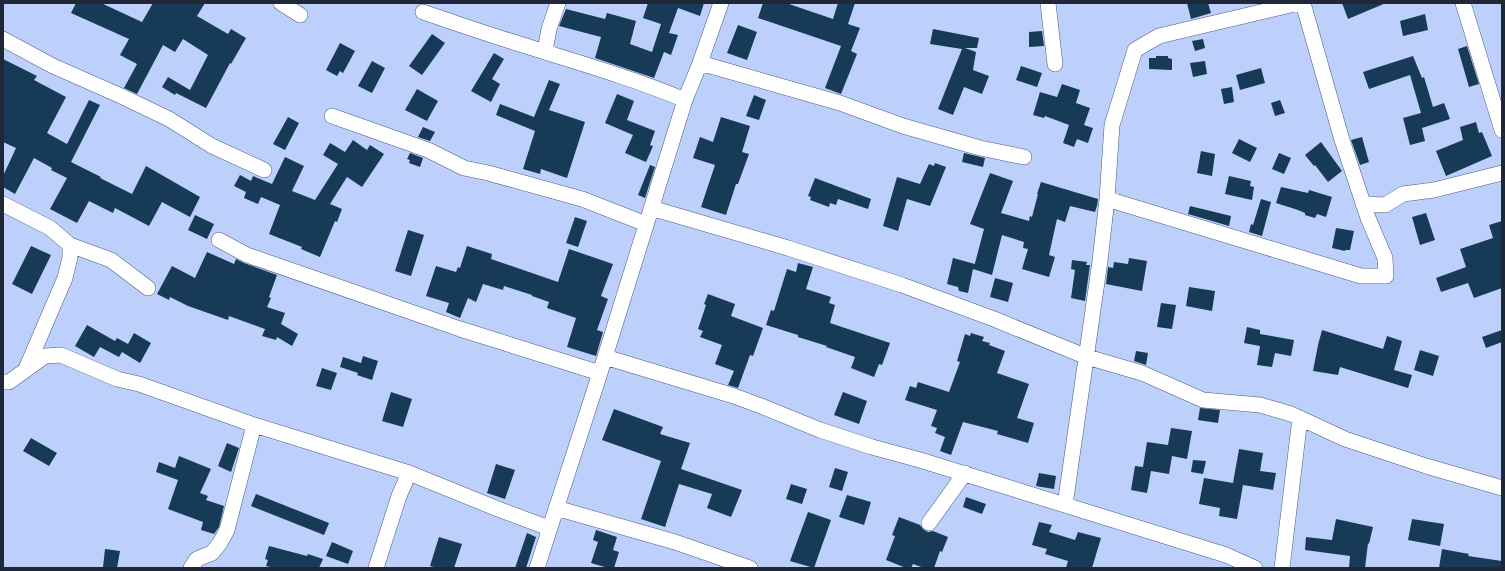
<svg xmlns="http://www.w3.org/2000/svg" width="1505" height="571" font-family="'Noto Sans',sans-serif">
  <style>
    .building { fill: #173a56 }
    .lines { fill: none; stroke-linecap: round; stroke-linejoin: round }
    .minor-casing { stroke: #4b5b81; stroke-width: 16 }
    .minor { stroke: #fff; stroke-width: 15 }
  </style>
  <rect width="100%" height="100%" fill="#bdd0fc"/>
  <path class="building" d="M 76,3 L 101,3 L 142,22 L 153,3 L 205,3 L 197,16 L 228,34 L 231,29 L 246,38 L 231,64 L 230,63 L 206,108 L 176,93 L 175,95 L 162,87 L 168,77 L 190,90 L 208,55 L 183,39 L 175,52 L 163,45 L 137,94 L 124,88 L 137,64 L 120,55 L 129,39 L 71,13 Z
    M 648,3 L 704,3 L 700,16 L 678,8 L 669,33 L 678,35 L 671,55 L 664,52 L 654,78 L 595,58 L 601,37 L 559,26 L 566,9 L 605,19 L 607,13 L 636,21 L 630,44 L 652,52 L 661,24 L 643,18 Z
    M 763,3 L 786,3 L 833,19 L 838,3 L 855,3 L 848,24 L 860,28 L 851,51 L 857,54 L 841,94 L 825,88 L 841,46 L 758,18 Z
    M 1187,3 L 1208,3 L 1211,13 L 1191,19 Z
    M 1342,3 L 1386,3 L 1348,19 Z
    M 1425,14 L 1428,30 L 1403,36 L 1400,21 Z
    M 738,25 L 757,32 L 747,60 L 727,53 Z
    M 933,29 L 979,38 L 977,48 L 965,48 L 976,52 L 973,70 L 989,76 L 982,94 L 964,87 L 953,115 L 938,109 L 962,49 L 930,44 Z
    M 1042,31 L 1044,46 L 1029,47 L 1029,32 Z
    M 432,34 L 445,43 L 422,75 L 409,66 Z
    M 1203,39 L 1205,48 L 1195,51 L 1192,41 Z
    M 340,43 L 355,51 L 343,73 L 340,71 L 337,76 L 326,70 Z
    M 1467,46 L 1479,84 L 1469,87 L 1458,49 Z
    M 494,53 L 504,59 L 492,79 L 500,84 L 491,102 L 471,91 Z
    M 1156,56 L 1168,56 L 1168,58 L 1172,59 L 1172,70 L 1149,69 L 1149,58 L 1156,58 Z
    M 1413,56 L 1422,78 L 1424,77 L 1433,107 L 1444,103 L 1450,119 L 1422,128 L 1425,141 L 1410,145 L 1403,118 L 1421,113 L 1410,75 L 1369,89 L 1363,72 Z
    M 3,59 L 37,76 L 34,80 L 66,97 L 47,133 L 67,144 L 89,100 L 100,105 L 71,162 L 101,177 L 100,178 L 132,194 L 146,166 L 200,197 L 190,217 L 162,202 L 149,226 L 115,208 L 113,213 L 89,201 L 77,223 L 50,209 L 67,178 L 51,170 L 52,168 L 34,158 L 15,194 L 3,187 L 3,176 L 16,148 L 3,142 Z
    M 372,61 L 385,68 L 372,93 L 358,86 Z
    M 1205,61 L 1207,74 L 1193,77 L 1190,63 Z
    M 1021,66 L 1042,73 L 1037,87 L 1016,80 Z
    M 1261,68 L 1265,83 L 1240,90 L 1236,75 Z
    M 549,80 L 560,84 L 549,110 L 585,122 L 567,178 L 541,169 L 540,174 L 523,169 L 535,131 L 496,115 L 500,104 L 534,117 Z
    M 1062,84 L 1080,90 L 1076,103 L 1090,108 L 1084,125 L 1093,128 L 1088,143 L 1077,139 L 1074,147 L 1063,143 L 1069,125 L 1045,116 L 1044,118 L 1033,115 L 1040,92 L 1057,97 Z
    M 1232,87 L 1234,102 L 1224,104 L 1221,89 Z
    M 417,89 L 438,101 L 427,121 L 405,110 Z
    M 617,94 L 634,101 L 627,120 L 655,131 L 650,145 L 653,146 L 646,162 L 625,153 L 633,135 L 605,123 Z
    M 754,95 L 766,100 L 759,120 L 746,116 Z
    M 1280,100 L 1285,113 L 1275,116 L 1271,103 Z
    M 288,117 L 299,123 L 285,150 L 273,144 Z
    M 721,117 L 750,126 L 742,152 L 749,154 L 738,184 L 736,184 L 726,215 L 701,207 L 715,165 L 693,158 L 700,137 L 713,142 Z
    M 1476,122 L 1479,133 L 1482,132 L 1492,156 L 1446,176 L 1436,151 L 1463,140 L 1460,127 Z
    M 423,127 L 435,132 L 430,141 L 418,137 Z
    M 1362,137 L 1369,162 L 1360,165 L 1351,140 Z
    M 1239,139 L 1257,148 L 1250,162 L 1232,153 Z
    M 353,140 L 367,150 L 370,145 L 384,154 L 362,187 L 347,177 L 330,204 L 342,209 L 337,222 L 335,221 L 320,257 L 301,249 L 302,247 L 269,234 L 280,205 L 261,197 L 258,204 L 244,198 L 246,192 L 234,186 L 240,175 L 251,181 L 253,176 L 272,184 L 285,157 L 304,166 L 292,191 L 315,200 L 338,164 L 323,155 L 330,143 L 345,152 Z
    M 1321,142 L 1342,171 L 1328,182 L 1315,165 L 1314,166 L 1305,155 Z
    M 1201,151 L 1215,154 L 1212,176 L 1197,173 Z
    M 410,153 L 423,158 L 420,167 L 409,163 L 410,160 L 407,159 Z
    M 964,153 L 985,158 L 983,167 L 962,162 Z
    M 1279,153 L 1291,158 L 1284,174 L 1272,169 Z
    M 935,163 L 946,167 L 930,206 L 907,199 L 898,231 L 883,226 L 897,177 L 920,184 L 929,164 L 934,166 Z
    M 650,165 L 655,167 L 645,198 L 638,195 Z
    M 990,173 L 1013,181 L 1001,213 L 1029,221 L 1030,216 L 1032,217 L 1038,194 L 1037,194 L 1041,182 L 1098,199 L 1097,206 L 1095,212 L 1070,206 L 1065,222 L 1057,219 L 1049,255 L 1055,257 L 1049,277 L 1022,269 L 1028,249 L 1023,248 L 1024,242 L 1002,235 L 992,275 L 973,269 L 968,293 L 959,291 L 958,287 L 947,284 L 953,258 L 975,264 L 974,267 L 984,229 L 970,224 Z
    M 1229,176 L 1251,181 L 1250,186 L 1254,187 L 1252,200 L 1225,194 Z
    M 815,178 L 871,199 L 868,209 L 838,199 L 836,205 L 830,203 L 829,207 L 810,200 L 811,197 L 808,196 Z
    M 1281,187 L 1308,193 L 1309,190 L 1332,197 L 1326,217 L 1317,214 L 1315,218 L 1305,215 L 1305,213 L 1298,210 L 1276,203 Z
    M 1261,199 L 1271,202 L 1262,236 L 1249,232 L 1251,224 L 1253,225 Z
    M 1190,206 L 1231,216 L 1229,226 L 1188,214 Z
    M 1426,213 L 1435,240 L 1420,245 L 1412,217 Z
    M 195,215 L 214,224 L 207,239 L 188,230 Z
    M 575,217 L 587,221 L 578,247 L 566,243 Z
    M 1502,221 L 1502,288 L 1474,298 L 1468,283 L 1441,292 L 1436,278 L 1466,267 L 1460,249 L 1493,238 L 1489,225 Z
    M 1336,228 L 1354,231 L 1350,250 L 1345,250 L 1345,251 L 1332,248 Z
    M 408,230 L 424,235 L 411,276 L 395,271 Z
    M 31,246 L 51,255 L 32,294 L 12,284 Z
    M 467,246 L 492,254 L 491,259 L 558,282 L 569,249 L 613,264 L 601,296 L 608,299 L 597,330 L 603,332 L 596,356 L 567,347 L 576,318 L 547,308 L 549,302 L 532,296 L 532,295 L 504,286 L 503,290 L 483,284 L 476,302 L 468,298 L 460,318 L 446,312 L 449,303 L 426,296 L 436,266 L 456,272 L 458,267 L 460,268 Z
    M 207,252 L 234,264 L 236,259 L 244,263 L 277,275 L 269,297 L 271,298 L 267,307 L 285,313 L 281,324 L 298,334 L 292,346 L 277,337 L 276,340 L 262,336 L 265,329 L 229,316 L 228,320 L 188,306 L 170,297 L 169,300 L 157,294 L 172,266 L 195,278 Z
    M 1129,258 L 1147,261 L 1142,291 L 1106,284 L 1108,267 L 1113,268 L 1114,262 L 1128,264 Z
    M 1072,260 L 1087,262 L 1086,265 L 1090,265 L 1085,301 L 1071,298 L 1075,270 L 1071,269 Z
    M 798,263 L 813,267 L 806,289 L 831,297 L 829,303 L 835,305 L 830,323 L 890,343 L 882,365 L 879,364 L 874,377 L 851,368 L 855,357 L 826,347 L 827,346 L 798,337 L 798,335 L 766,325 L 771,310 L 774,311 L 787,269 L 796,272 Z
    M 995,278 L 1013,283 L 1008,302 L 990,297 Z
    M 1189,287 L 1215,291 L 1212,311 L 1186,306 Z
    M 708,294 L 735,304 L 731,316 L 763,328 L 753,356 L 750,355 L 738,388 L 728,385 L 734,371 L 715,364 L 722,345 L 700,337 L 703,331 L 698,329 L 706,305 L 704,304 Z
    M 1161,303 L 1176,305 L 1172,329 L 1157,327 Z
    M 87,325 L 115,341 L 117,338 L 128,344 L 134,333 L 151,343 L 140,363 L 122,352 L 119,357 L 100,347 L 94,357 L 75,346 Z
    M 1247,327 L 1260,330 L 1260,334 L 1294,340 L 1291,356 L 1275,353 L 1272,367 L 1257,365 L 1260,346 L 1244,343 Z
    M 1322,330 L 1383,349 L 1387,336 L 1402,341 L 1394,370 L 1412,375 L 1408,388 L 1340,367 L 1338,375 L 1313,371 L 1318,345 Z
    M 1502,330 L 1502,342 L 1486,348 L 1482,337 Z
    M 971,333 L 984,337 L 982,341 L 990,343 L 989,345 L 1005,351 L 997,373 L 1029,384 L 1017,418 L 1034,423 L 1028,443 L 997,434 L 998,431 L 963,422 L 951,455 L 940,451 L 945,437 L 935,433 L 937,428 L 931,426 L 937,410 L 905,400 L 910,386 L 916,388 L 918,382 L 949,392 L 960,362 L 957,361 L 965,334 L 970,336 Z
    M 1420,350 L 1439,356 L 1433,376 L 1414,370 Z
    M 1136,351 L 1148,353 L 1146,365 L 1134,361 Z
    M 363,356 L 378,361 L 372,380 L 357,375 L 358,373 L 340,367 L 343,357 L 361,363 Z
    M 322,368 L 337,373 L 331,390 L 316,386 Z
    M 391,392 L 412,399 L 403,427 L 382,421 Z
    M 843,392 L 867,401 L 859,424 L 834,415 Z
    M 1200,408 L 1220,410 L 1218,423 L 1198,420 Z
    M 614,409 L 663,427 L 660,434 L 690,443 L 681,469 L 742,490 L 731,517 L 707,508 L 712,494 L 679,484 L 665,527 L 641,519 L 661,461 L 602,440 Z
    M 1171,428 L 1192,431 L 1187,459 L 1172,456 L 1169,474 L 1151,471 L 1147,493 L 1131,490 L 1135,466 L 1143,467 L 1147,442 L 1168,445 Z
    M 31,438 L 57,453 L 49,466 L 23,451 Z
    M 227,443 L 239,448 L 231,472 L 218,466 Z
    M 1239,449 L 1263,453 L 1260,471 L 1276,473 L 1273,490 L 1243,485 L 1237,519 L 1219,516 L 1220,508 L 1199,504 L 1204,478 L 1233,483 Z
    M 179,456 L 211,469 L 200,493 L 208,496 L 206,500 L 224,506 L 219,527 L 214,534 L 201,530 L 203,522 L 168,509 L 178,480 L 156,472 L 159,462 L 175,468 Z
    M 1193,460 L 1206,461 L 1203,474 L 1191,472 Z
    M 496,464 L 515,470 L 505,499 L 487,493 Z
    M 835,468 L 848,472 L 842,491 L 829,487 Z
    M 1039,473 L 1056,476 L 1054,489 L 1036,486 Z
    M 791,484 L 807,489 L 802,504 L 786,499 Z
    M 256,494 L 329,523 L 324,535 L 251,506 Z
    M 847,495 L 871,502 L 864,525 L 839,517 Z
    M 966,497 L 986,504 L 982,514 L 963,507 Z
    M 808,512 L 831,520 L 814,568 L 790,561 Z
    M 899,517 L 920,525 L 924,530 L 928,532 L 933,531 L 948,537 L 942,552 L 940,551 L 934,568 L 924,568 L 913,564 L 911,568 L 906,568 L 886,560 L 895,536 L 892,535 Z
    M 1336,519 L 1373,527 L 1369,544 L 1368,543 L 1365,568 L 1349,568 L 1350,556 L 1305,550 L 1306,537 L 1332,540 Z
    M 1412,519 L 1444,524 L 1440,546 L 1408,540 Z
    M 1039,522 L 1052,525 L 1049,532 L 1075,540 L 1078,532 L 1101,538 L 1092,568 L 1066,568 L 1068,561 L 1045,554 L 1047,549 L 1032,545 Z
    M 596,530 L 617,537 L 613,550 L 619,552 L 614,568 L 608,568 L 591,563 L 598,542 L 593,540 Z
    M 527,533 L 536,537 L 526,568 L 515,568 Z
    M 439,537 L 462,544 L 454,568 L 438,568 L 430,566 Z
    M 332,542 L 353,551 L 348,564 L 326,556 Z
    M 269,546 L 307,556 L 308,554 L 323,559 L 319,568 L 274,568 L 266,566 L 268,560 L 265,559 Z
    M 105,549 L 120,551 L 117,568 L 103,567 Z
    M 1442,549 L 1469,554 L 1468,556 L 1502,561 L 1502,568 L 1439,568 Z"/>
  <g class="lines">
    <g class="minor-casing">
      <path id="minor" d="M 281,3 L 300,15
        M 1048,3 L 1055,64
        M 1463,3 L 1502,130
        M 423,12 C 452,22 481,32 510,41 C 569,60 628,76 685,100
        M 3,39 L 53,66 L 121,96 L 169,119 L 212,146 L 264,170
        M 545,51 L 549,29 L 558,3
        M 700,63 L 840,103 L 903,126 L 980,148 L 1024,157
        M 332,116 L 428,150 L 464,168 L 488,173 L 582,199 L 646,224
        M 1107,199 L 1361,276 L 1386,276 L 1385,258 L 1368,218 L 1342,140 L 1303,3
        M 3,204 L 50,228 L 70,245 L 111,260 L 148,288
        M 1363,204 L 1385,205 L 1403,194 L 1434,190 L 1502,173
        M 651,208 L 788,248 L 902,285 L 994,319 L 1087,357 L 1142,373 L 1203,400 L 1260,405 L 1291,414 L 1345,439 L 1426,466 L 1502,488
        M 219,240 L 247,255 L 460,329 L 600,373
        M 605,357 L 734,396 L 761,406 L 820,430 L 872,447 L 920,460 L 1226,555 L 1255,568
        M 26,369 L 65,278 L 70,257 L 70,245
        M 3,382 L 9,382 L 45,356 L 61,355 L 117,379 L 139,384 L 254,425 L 409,473 L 498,509 L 549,528
        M 1065,505 L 1100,261 L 1107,199 L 1112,125 L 1135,50 L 1159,36 L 1299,3
        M 556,508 L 675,542 L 750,568
        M 929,523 L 965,473
        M 191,568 L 197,559 L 212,553 L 220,543 L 227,530 L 254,425
        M 376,568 L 399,496 L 409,473
        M 537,568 L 600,373 L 685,100 L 700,63 L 721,3
        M 1282,568 L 1300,418"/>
    </g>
    <use href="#minor" class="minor"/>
  </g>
  <rect width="1505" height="571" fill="none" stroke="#202737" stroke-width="8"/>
</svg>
